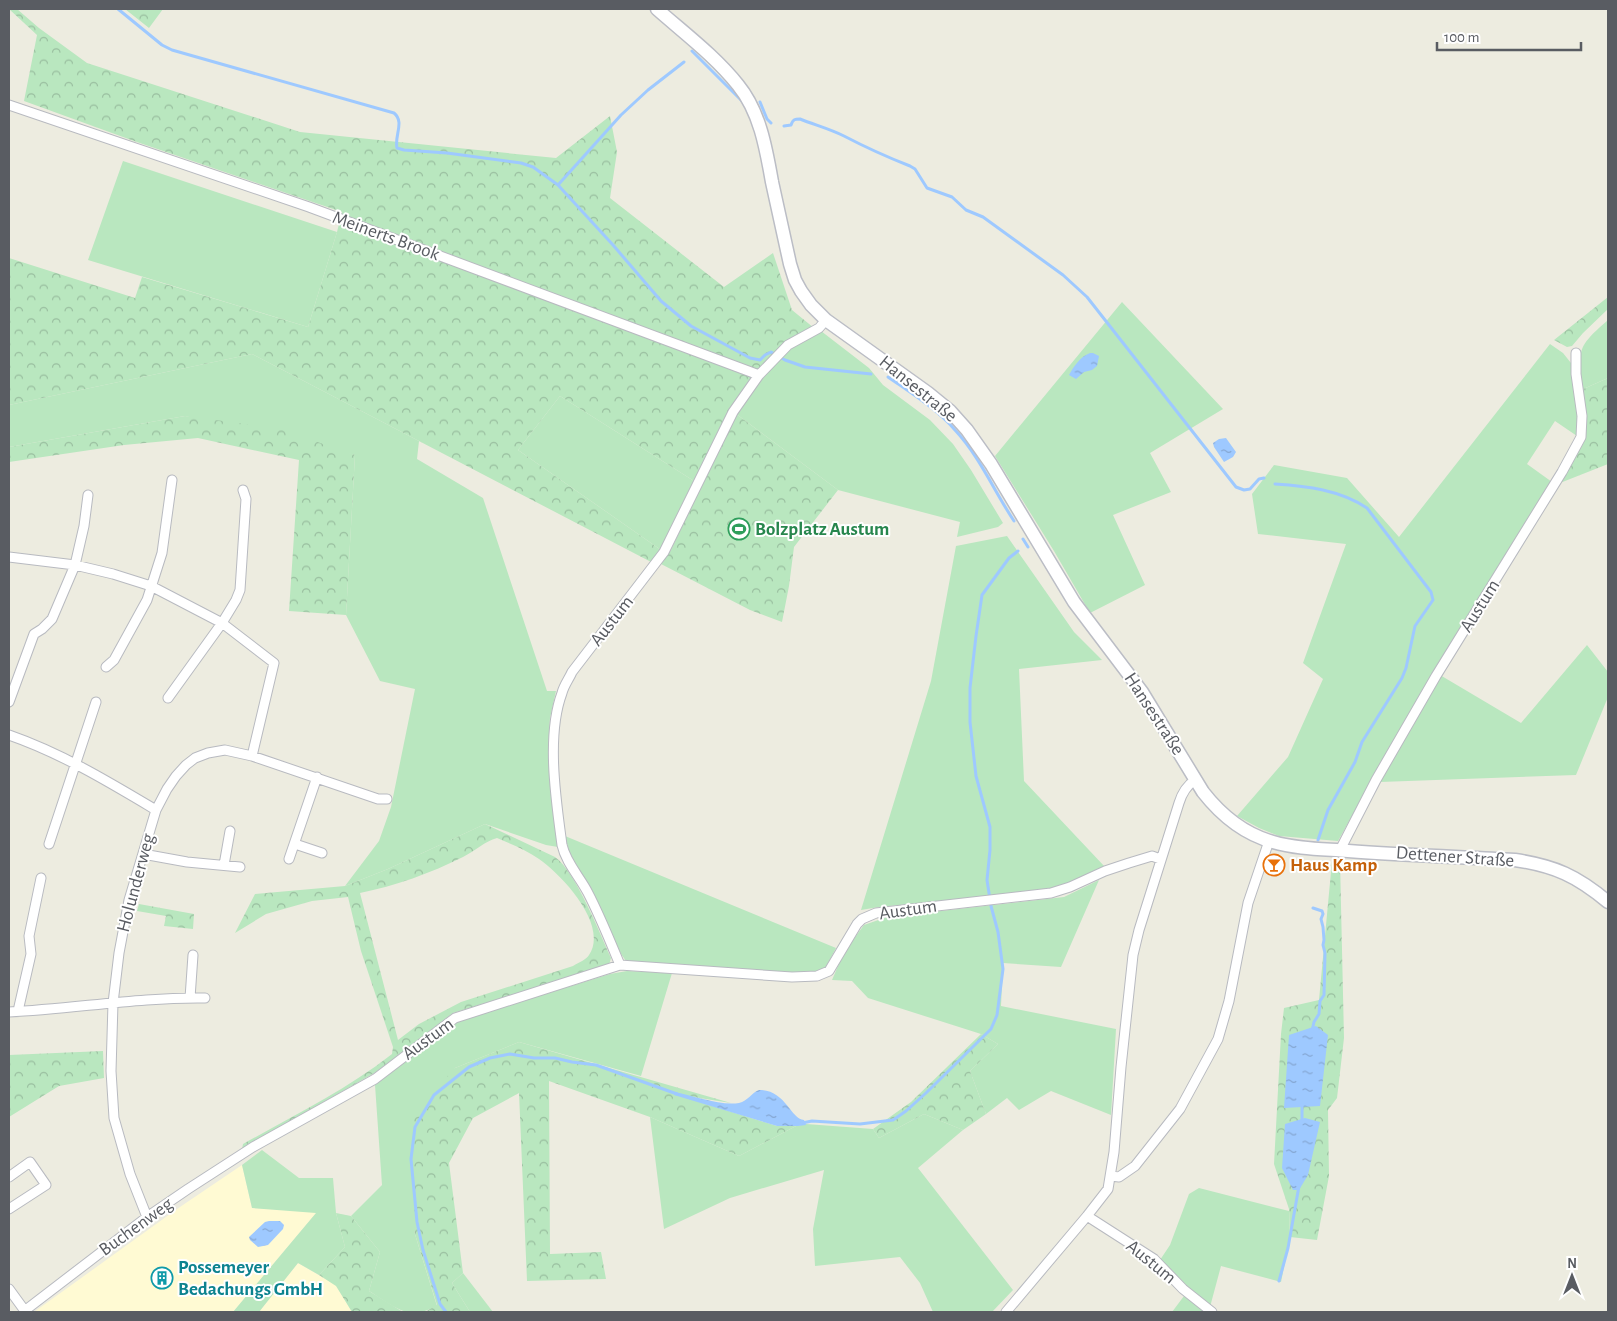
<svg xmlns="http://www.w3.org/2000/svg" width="1617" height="1321" font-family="'Alegreya Sans',sans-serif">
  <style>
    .commercial { fill: #fffad3 }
    .green { fill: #b9e7bf }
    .forest { fill: url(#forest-crowns); fill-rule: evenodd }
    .water { fill: url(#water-ripples) }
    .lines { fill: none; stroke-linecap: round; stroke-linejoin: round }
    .stream { stroke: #9ec9ff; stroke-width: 3 }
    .street-casing { stroke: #b8bac0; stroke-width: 11 }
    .secondary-casing { stroke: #bbbdc5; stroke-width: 15 }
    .street { stroke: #fff; stroke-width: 9 }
    .secondary { stroke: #fff; stroke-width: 12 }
    .labels { text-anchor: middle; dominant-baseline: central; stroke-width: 4; stroke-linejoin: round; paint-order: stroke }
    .street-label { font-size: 19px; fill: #595c62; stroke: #fff }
    .leisure-label { font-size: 19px; font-weight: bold; fill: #27864d; stroke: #fff; text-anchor: start }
    .food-label { font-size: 19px; font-weight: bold; fill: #c56008; stroke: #fff; text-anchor: start }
    .culture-label { font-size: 19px; font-weight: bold; fill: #0d838f; stroke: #fff; text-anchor: start }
  </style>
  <defs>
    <pattern id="forest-crowns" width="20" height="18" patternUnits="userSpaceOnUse" patternTransform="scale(1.25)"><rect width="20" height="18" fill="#b9e7bf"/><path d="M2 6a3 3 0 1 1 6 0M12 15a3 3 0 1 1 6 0" fill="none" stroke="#99be9f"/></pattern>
    <pattern id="water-ripples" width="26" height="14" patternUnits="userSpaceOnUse" patternTransform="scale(1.25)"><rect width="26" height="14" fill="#9ec9ff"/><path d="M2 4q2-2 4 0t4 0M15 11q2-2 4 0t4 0" fill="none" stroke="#84a6d2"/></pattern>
  </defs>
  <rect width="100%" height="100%" fill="#edece0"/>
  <path class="commercial" d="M 242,1165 L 252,1208 L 317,1212 L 233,1312 L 34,1312 L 177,1209 Z
    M 298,1263 L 336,1285 L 352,1312 L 259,1312 Z"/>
  <path class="green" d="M 123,161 L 337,232 L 308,327 L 88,260 Z
    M 1122,302 L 1223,409 L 1150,453 L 1171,492 L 1113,515 L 1145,585 L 1090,613 L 1054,551 L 995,456 Z
    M 1608,320 L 1608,378 L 1581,390 C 1579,349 1576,348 1608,320 Z
    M 821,331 L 869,368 L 883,385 L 930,420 L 953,444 L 971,470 L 1003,523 L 998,527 L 957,537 L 960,522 L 838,490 L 735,413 L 762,378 L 790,347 Z
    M 1550,344 L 1563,353 L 1571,363 L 1580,424 L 1577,436 L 1555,421 L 1527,464 L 1552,482 L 1373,778 L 1338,841 L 1279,836 L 1259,828 L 1237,816 L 1288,757 L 1323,679 L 1303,663 L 1346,544 L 1258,534 L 1252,494 L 1274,465 L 1347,478 L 1399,537 Z
    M 252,354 L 419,441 L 417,459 L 483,498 L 547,691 L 556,691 L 550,718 L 548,752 L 558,847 L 546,845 L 485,824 L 388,869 L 345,886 L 379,841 L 391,807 L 415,689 L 380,681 L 346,615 L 355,455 L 185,416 L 9,447 L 9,405 Z
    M 560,396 L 694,481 L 661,550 L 518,450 Z
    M 1007,536 L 1074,632 L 1102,660 L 1019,669 L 1024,781 L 1105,867 L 1061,887 L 974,898 L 879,907 L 861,910 L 931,681 L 956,546 Z
    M 1587,645 L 1608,672 L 1608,697 L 1576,775 L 1380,782 L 1440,675 L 1521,723 Z
    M 565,836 L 836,948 L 825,969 L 815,974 L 793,973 L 626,961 L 621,954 L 593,896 L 569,851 Z
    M 1099,880 L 1061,967 L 1003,963 L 1001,1006 L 1116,1029 L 1111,1115 L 1051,1091 L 1019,1110 L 1007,1098 L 986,1114 L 970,1071 L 998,1044 L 981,1034 L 868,998 L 852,981 L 832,980 L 844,952 L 864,925 L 887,917 L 1064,897 Z
    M 627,971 L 672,973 L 641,1076 L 519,1042 L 455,1068 L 414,1231 L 437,1306 C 407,1321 395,1307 369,1291 L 380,1252 L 351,1216 L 382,1185 L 375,1085 L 458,1021 L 610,974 Z
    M 924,1114 L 963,1130 L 918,1168 L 1013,1290 L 992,1312 L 933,1312 L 920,1283 L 900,1257 L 815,1266 L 813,1229 L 824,1170 L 730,1198 L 664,1229 L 650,1117 L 739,1156 L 796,1126 L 806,1124 L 873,1129 L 879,1138 Z
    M 262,1150 L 299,1178 L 333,1178 L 336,1213 L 345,1247 L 319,1275 L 298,1263 L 259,1312 L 233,1312 L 316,1213 L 252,1208 L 242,1165 Z
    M 1199,1188 L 1289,1211 L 1290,1237 L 1281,1282 L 1221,1266 L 1210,1307 L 1187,1287 L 1160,1260 L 1170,1245 L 1189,1194 Z
    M 463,1273 L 493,1312 L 470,1312 L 452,1283 Z
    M 1184,1296 L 1207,1312 L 1172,1312 Z"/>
  <path class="forest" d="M 9,9 L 17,9 L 39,28 L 87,63 L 300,132 L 556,158 L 610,116 L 617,152 L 610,198 L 724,287 L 773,253 L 792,310 L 814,328 L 758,373 L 694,481 L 560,396 L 518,450 L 661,550 L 653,563 L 252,354 L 9,405 L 9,258 L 135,298 L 142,277 L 308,327 L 337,232 L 342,212 L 134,141 L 24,101 L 37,35 Z
    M 125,9 L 163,9 L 149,28 Z
    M 1608,297 L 1608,309 L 1583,333 L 1572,346 L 1567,347 L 1554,340 Z
    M 1608,378 L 1608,464 L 1560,483 L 1575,457 L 1581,390 Z
    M 735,413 L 838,490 L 794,547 L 789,586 L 782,622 L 750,610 L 661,564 L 671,550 Z
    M 185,416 L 277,428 L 355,455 L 346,615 L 289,611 L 299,460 L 198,438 L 124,445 L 9,462 L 9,447 Z
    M 485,824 L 555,857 C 576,872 599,932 611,958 L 609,965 L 453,1013 L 376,1072 L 242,1149 L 243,1144 C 293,1116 346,1090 392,1054 L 393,1047 L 361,951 L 348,897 L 312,901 L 266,914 L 235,933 L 255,894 L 345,886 L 388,869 ZM 497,838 C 511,844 527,850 539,859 C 562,875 609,925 589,955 C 587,959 578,963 573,966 L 461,1002 L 419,1024 L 398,1040 L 360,893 C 395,886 431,873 463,857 C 475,851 485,841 497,838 Z
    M 1332,861 L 1340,861 L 1344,1038 L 1337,1098 L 1328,1110 L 1329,1176 L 1317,1240 L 1290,1237 L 1289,1209 L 1274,1164 L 1281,1034 L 1284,1008 L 1319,1000 Z
    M 139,904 L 194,914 L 193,929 L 164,926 L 166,916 L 137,911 Z
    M 981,1034 L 998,1044 L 970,1071 L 986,1114 L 963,1130 L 924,1114 L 879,1138 L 873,1129 L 911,1102 Z
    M 519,1042 L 731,1103 L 674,1094 L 777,1126 L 796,1126 L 739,1156 L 650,1117 L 549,1081 L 550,1254 L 601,1252 L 606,1279 L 527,1281 L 519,1093 L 473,1118 L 449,1163 L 463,1273 L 452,1283 L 470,1312 L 425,1312 L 437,1305 L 414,1231 L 412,1115 L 455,1068 Z
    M 103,1051 L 104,1078 L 59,1086 L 9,1117 L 9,1055 Z
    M 336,1213 L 351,1216 L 380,1252 L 369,1291 L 403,1312 L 352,1312 L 336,1286 L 319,1275 L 345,1247 Z"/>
  <path class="water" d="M 1090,353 L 1093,353 L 1099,356 L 1097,366 L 1092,370 L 1084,372 L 1076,379 L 1069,375 C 1074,366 1080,357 1090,353 Z
    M 1226,438 L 1236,452 L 1233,457 L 1224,462 L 1214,447 L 1213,443 L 1219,439 Z
    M 1316,1026 L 1328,1035 L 1320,1106 L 1284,1108 L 1289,1035 Z
    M 759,1090 C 786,1090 790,1119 804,1120 L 806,1125 L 798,1126 L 777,1126 L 674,1095 L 675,1092 C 694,1096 721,1106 739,1103 C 748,1101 751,1093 759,1090 Z
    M 1305,1118 L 1320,1122 L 1308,1175 L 1299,1190 L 1293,1190 L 1282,1168 L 1285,1124 Z
    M 269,1221 L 280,1221 L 284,1225 L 283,1229 L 268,1245 L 258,1247 L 250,1240 L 249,1237 L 265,1222 Z"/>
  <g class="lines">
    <path class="stream" d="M 118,9 L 162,45 L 172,50 L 394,113 C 405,122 394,136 397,148 L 404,150 L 447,153 L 521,163 L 533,167 L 558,185 L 613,245 L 661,301 L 691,326 L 750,358 L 760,360 L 765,355 L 771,352 L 785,360 L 805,367 L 871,374
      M 692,51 L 742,101
      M 760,102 L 767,119 L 771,123
      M 784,126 L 791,125 C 793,119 795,119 800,119 C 815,125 830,129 844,136 C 865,147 887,157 910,166 L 915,169 L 927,188 L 952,197 L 966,210 L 983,217 L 1063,275 L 1087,297 L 1236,487 L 1244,490 L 1250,489 L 1259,479 L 1264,478
      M 558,185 L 621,115 L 648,90 L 684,62
      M 888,377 C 911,393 937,409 955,430 C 980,457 994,491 1014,521
      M 1275,484 C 1307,486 1340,490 1367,508 L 1431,592 L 1433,600 L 1415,626 L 1406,668 L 1402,678 L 1362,742 L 1355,762 L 1328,810 L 1318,840
      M 1023,539 L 1028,547
      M 1312,1031 L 1314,1022 L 1319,1014 L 1320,1001 L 1324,995 L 1325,953 L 1323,945 L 1324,940 L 1323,927 L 1321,919 L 1323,914 L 1322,911 L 1313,908
      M 802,1123 L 812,1121 L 860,1124 L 893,1120 L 906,1111 L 926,1093 L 991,1029 L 997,1015 L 1003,969 L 998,932 L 991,906 L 987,880 L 990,850 L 990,827 L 976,776 L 970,722 L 970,688 L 976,636 L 982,595 L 1009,558 L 1018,551
      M 1302,1123 L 1302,1104
      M 1279,1281 L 1288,1248 L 1299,1186
      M 446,1312 L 440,1304 L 423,1250 L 417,1222 L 411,1159 L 415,1127 L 434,1095 L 469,1067 L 490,1058 L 510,1054 L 534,1058 L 555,1058 L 572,1062 L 596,1065 L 677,1094"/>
    <g class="street-casing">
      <path id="street" d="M 9,105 L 309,207 L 759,375
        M 9,557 L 75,565 L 113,574 L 151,586 L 222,623 L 274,663 L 252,756
        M 106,667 L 114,660 L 147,600 L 162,553 L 172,480
        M 168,698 L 222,623 L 236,600 L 240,590 L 246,499 L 243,490
        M 9,702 L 34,634 L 42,629 L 52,619 L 75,565 L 84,526 L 88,495
        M 9,735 C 61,753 109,782 156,810
        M 49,844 L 96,702
        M 295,844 L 322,853
        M 1340,850 L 1376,780 L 1436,676 L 1562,472 L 1581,437 L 1582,416 L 1576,374 L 1576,353
        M 143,854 L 187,862 L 240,867
        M 289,859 L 317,777
        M 224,865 L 230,831
        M 620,965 C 610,941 600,916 588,893 C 580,877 566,863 562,845 C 556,800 546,736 562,693 C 564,685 569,679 572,672 L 664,552 L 733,412 L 759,375 L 788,345 L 819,328 L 826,320
        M 190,998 L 193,955
        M 18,1011 L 31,954 L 29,936 L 41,878
        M 9,1012 C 74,1009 139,997 205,998
        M 1111,1176 L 1119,1177 L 1135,1166 L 1180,1109 L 1218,1039 L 1229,1001 L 1248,903 L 1269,841
        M 9,1177 L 30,1162 L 46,1185 L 9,1209
        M 1087,1216 L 1154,1259 L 1183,1289 L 1212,1312
        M 147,1217 L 130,1174 L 114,1118 L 111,1071 L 113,1003 L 119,953 L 129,900 L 156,810 L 167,789 L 176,776 L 186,765 L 195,758 L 208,753 L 225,750 L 252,756 L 378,799 L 387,799
        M 9,1289 L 25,1311
        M 23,1312 L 147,1217 L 188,1189 L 253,1147 L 375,1079 L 455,1018 L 620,965 L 792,977 L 817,976 L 829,971 L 857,924 L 862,919 L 876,913 L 1051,893 L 1070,887 L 1105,871 L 1129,863 L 1152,856 L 1160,859
        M 1006,1312 L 1087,1216 L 1108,1189 L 1114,1152 L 1121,1067 L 1133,955 L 1139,930 L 1179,803 C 1182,793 1186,786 1195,780"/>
    </g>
    <g class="secondary-casing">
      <path id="secondary" d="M 657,9 C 684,33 715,56 738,85 C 760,112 766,148 772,182 C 778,209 784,237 790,264 L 795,280 L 801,291 L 811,305 L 826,320 L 928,393 L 950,411 L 967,430 L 991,464 L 1074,602 L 1142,692 L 1203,792 C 1221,815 1244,834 1273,842 C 1297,849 1323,849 1348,851 C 1403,855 1459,857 1515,860 C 1555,866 1577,876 1608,902"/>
    </g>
    <use href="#street" class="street"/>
    <use href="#secondary" class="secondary"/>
  </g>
  <defs>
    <g id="stadium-ring" transform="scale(1.125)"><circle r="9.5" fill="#fff" stroke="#2e9e5b" stroke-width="1.5"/><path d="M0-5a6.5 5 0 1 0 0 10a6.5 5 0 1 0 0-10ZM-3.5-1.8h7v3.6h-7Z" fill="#2e9e5b"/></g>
    <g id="bar-ring" transform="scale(1.125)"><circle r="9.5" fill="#fff" stroke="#e8710a" stroke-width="1.5"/><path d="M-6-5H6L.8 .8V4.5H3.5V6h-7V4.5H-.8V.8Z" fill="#e8710a"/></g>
    <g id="building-ring" transform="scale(1.125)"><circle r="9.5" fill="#fff" stroke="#0f9aa8" stroke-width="1.5"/><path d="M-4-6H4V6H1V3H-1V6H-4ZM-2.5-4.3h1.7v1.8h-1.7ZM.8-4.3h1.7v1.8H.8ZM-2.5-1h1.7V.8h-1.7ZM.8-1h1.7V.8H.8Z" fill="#0f9aa8"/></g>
  </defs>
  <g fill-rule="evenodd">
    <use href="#stadium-ring" x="739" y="529"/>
    <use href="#bar-ring" x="1274" y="865"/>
    <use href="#building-ring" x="162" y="1278"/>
  </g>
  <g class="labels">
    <g class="street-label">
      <text transform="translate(386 236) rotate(20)">Meinerts Brook</text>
      <text transform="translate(918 389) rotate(39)">Hansestraße</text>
      <text transform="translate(1480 606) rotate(-58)">Austum</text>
      <text transform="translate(612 621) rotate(-52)">Austum</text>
      <text transform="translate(1154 714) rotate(57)">Hansestraße</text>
      <text transform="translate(1455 857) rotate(4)">Dettener Straße</text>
      <text transform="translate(136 883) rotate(-75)">Holunderweg</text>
      <text transform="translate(908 910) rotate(-8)">Austum</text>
      <text transform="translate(428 1039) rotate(-36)">Austum</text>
      <text transform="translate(136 1227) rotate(-36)">Buchenweg</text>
      <text transform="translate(1151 1262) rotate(39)">Austum</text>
    </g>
    <g class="leisure-label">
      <text x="755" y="529">Bolzplatz Austum</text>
    </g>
    <g class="food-label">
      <text x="1290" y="865">Haus Kamp</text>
    </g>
    <g class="culture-label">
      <text x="178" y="1267">Possemeyer<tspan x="178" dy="22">Bedachungs GmbH</tspan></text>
    </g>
  </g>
  <rect width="1617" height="1321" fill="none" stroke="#595c62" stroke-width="20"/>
  <g transform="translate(1572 1276)" stroke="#ffffff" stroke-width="4" paint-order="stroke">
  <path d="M0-4L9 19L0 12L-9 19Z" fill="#595c62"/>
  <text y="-8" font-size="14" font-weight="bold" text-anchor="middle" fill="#595c62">N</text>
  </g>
  <path d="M1437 42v8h144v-8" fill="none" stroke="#595c62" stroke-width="2.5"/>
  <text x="1444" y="42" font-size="15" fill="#595c62" stroke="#ffffff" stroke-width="4" paint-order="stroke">100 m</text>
</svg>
